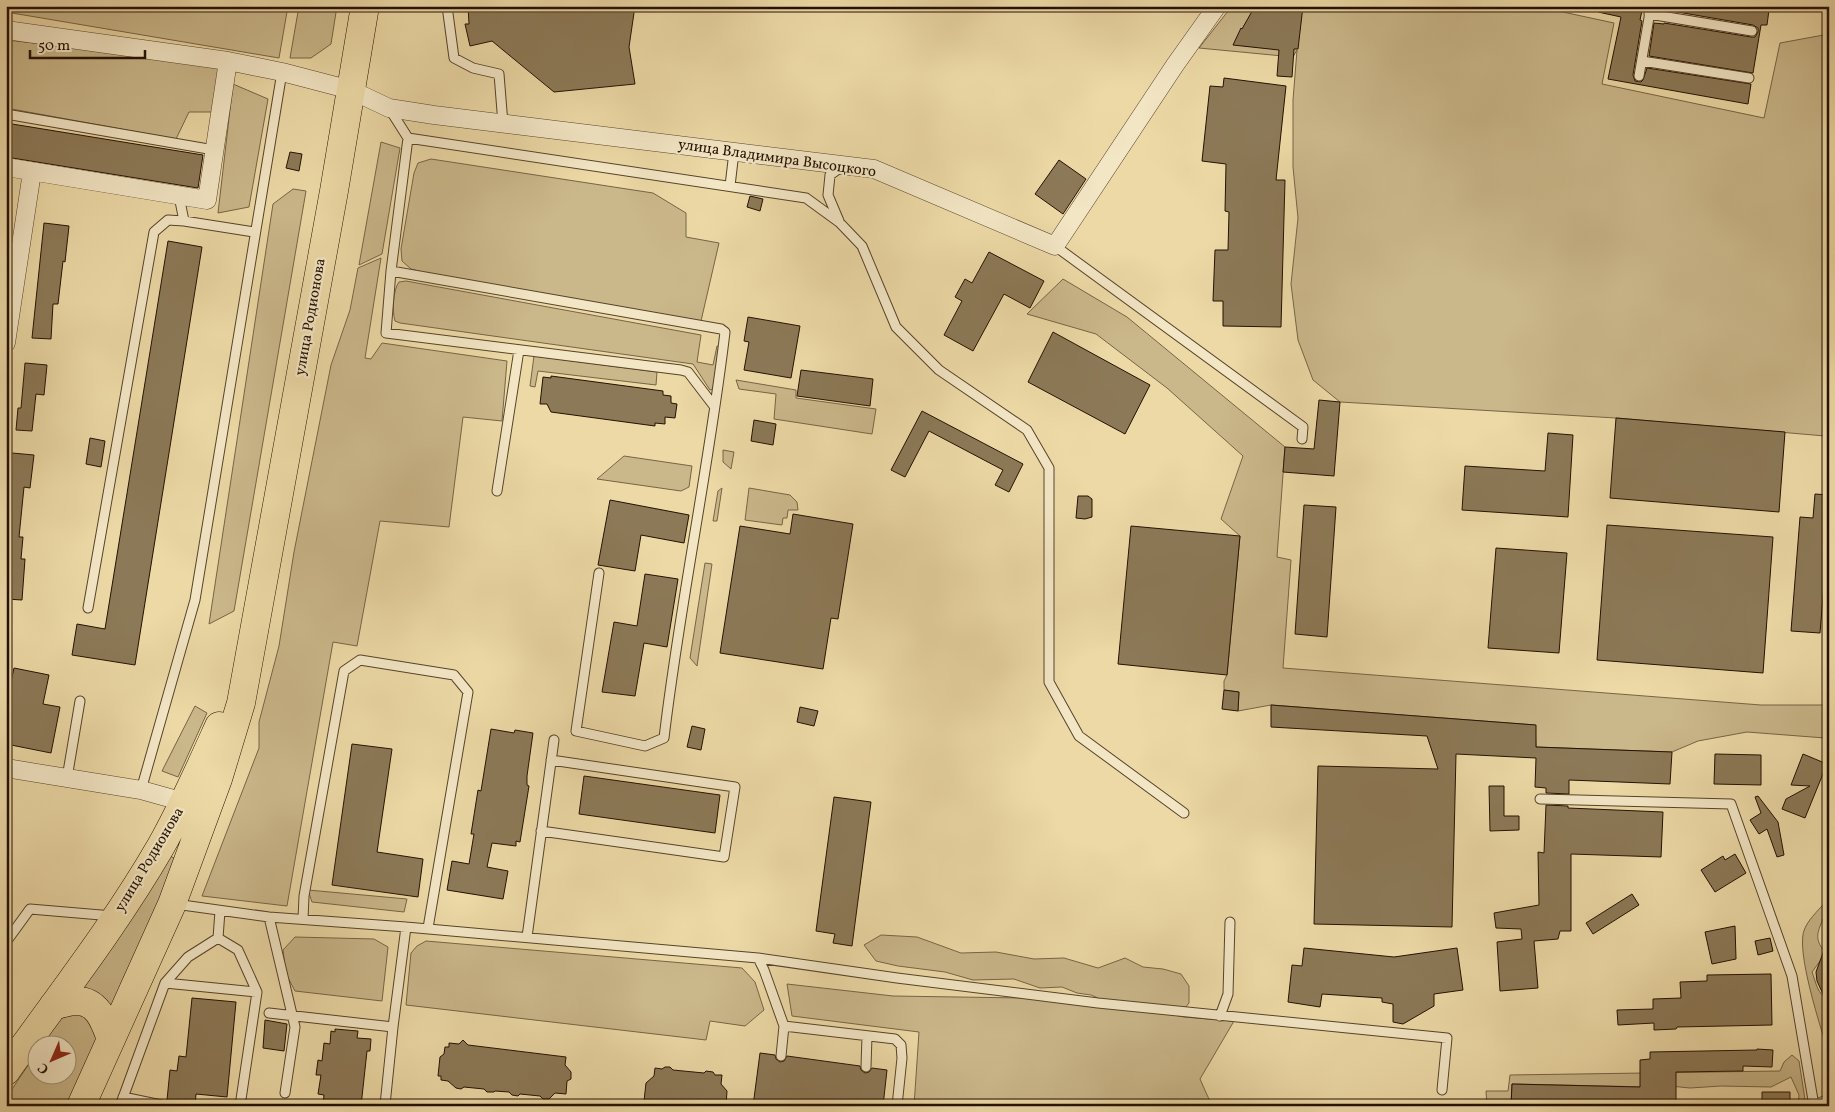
<svg xmlns="http://www.w3.org/2000/svg" width="1835" height="1112" font-family="Vollkorn,serif">
  <style>
    .green { fill: #cab78a; stroke: #776446 }
    .building { fill: #8c7957; stroke: #241101 }
    .lines { fill: none; stroke-linecap: round; stroke-linejoin: round }
    .lane-casing { stroke: #56432a; stroke-width: 11 }
    .street-casing { stroke: #56432a; stroke-width: 19 }
    .primary-casing { stroke: #241101; stroke-width: 29 }
    .lane { stroke: #f3e6c5; stroke-width: 9 }
    .street { stroke: #f3e6c5; stroke-width: 18 }
    .primary { stroke: #ecd9a6; stroke-width: 28 }
    .labels { text-anchor: middle; dominant-baseline: central; stroke-width: 4.5; stroke-linejoin: round; paint-order: stroke }
    .street-label { font-size: 15px; fill: #241101; stroke: #f3e6c5 }
  </style>
  <rect width="100%" height="100%" fill="#ecd9a6"/>
  <filter id="stains"><feTurbulence type="fractalNoise" baseFrequency=".004" numOctaves="4"/><feColorMatrix values="0 0 0 0 .2 0 0 0 0 .09 0 0 0 0 .02 0 0 0 .5 -.17"/></filter>
  <radialGradient id="worn" r=".72"><stop offset=".6" stop-color="#630" stop-opacity="0"/><stop offset="1" stop-color="#630" stop-opacity=".3"/></radialGradient>
  <path class="green" d="M 6,6 L 288,6 L 279,58 L 6,12 Z
    M 299,6 L 337,6 L 331,44 L 311,58 L 290,58 Z
    M 1232,6 L 1535,6 L 1614,23 L 1602,84 L 1764,118 L 1780,43 L 1829,34 L 1829,410 L 1825,436 L 1616,418 L 1340,402 L 1313,380 L 1298,340 L 1291,284 L 1298,218 L 1293,167 L 1293,100 L 1297,50 L 1293,57 L 1199,48 Z
    M 6,40 L 206,61 L 220,70 L 214,112 L 189,112 L 176,139 L 6,108 Z
    M 233,84 L 268,99 L 249,207 L 218,213 Z
    M 381,142 L 400,148 L 382,254 L 359,265 Z
    M 431,159 L 653,193 L 686,213 L 686,237 L 719,243 L 701,321 L 434,275 L 411,269 L 402,261 L 401,249 L 414,173 L 418,163 Z
    M 293,189 L 306,191 L 234,611 L 209,624 L 273,204 Z
    M 381,258 L 365,358 L 371,359 L 382,343 L 507,361 L 502,421 L 463,417 L 449,527 L 380,521 L 357,646 L 333,642 L 287,906 L 202,896 L 259,748 L 259,722 L 279,646 L 294,552 L 331,365 L 350,310 L 358,268 Z
    M 1063,279 L 1127,317 L 1285,447 L 1277,557 L 1291,560 L 1283,668 L 1761,705 L 1829,705 L 1829,736 L 1825,738 L 1747,732 L 1698,741 L 1672,752 L 1536,747 L 1535,725 L 1271,705 L 1238,711 L 1239,692 L 1224,690 L 1224,681 L 1227,675 L 1240,536 L 1221,519 L 1243,456 L 1167,388 L 1096,334 L 1027,314 Z
    M 406,281 L 701,335 L 697,362 L 713,365 L 717,346 L 722,347 L 714,389 L 710,390 L 693,364 L 400,323 L 395,321 C 392,311 393,290 399,282 Z
    M 534,356 L 657,372 L 656,385 L 538,371 L 535,387 L 530,386 Z
    M 736,380 L 796,390 L 796,398 L 876,409 L 872,434 L 774,419 L 776,394 L 739,389 Z
    M 723,450 L 734,452 L 731,469 L 723,462 Z
    M 624,456 L 692,466 L 689,487 L 681,491 L 597,479 Z
    M 722,488 L 717,521 L 713,521 L 718,491 Z
    M 749,488 L 790,495 L 797,502 L 798,510 L 788,510 L 787,518 L 783,518 L 782,525 L 745,520 Z
    M 705,563 L 712,564 L 697,666 L 690,658 Z
    M 195,706 L 207,713 L 178,777 L 162,771 Z
    M 170,856 L 174,858 L 177,862 L 111,1016 L 75,992 Z
    M 308,890 L 407,899 L 404,912 L 312,902 Z
    M 1829,898 L 1829,916 L 1823,919 C 1817,933 1814,940 1826,953 L 1812,972 C 1816,982 1817,995 1829,999 L 1829,1055 C 1822,1031 1794,948 1805,928 C 1810,917 1821,908 1829,898 Z
    M 881,935 L 917,937 L 961,953 L 996,952 L 1034,959 L 1064,958 L 1098,968 L 1125,958 L 1143,967 L 1163,969 L 1181,974 L 1189,986 L 1189,1003 L 1182,1012 L 1164,1013 L 1184,1017 L 1234,1021 L 1200,1079 L 1212,1106 L 914,1106 L 919,1032 L 792,1016 L 787,984 L 893,996 L 1087,999 L 1107,1002 L 1091,995 L 1077,993 L 1062,987 L 1040,988 L 1014,979 L 973,980 L 945,972 L 898,966 L 876,961 L 864,945 Z
    M 295,937 L 374,939 L 388,947 L 382,1001 L 295,991 L 286,974 L 283,950 Z
    M 426,941 L 742,968 L 755,982 L 764,1010 L 745,1026 L 710,1021 L 706,1040 L 406,1005 L 411,953 L 417,946 Z
    M 76,1012 C 85,1016 95,1025 97,1035 C 100,1049 76,1092 69,1106 L 6,1106 L 6,1098 L 37,1052 L 38,1074 L 68,1074 L 68,1044 L 43,1044 C 53,1029 57,1016 76,1012 Z
    M 1792,1055 L 1799,1061 L 1806,1106 L 1798,1106 L 1799,1095 L 1791,1077 L 1771,1087 L 1721,1086 L 1690,1088 L 1670,1086 L 1651,1087 L 1512,1084 L 1511,1106 L 1487,1106 L 1486,1091 L 1508,1091 L 1510,1075 L 1780,1071 L 1784,1062 Z"/>
  <path class="building" d="M 468,6 L 635,6 L 629,47 L 635,84 L 554,92 L 492,41 L 470,46 L 465,24 L 469,24 Z
    M 1255,6 L 1303,6 L 1298,49 L 1294,49 L 1292,77 L 1277,76 L 1279,50 L 1233,45 L 1241,28 L 1242,29 Z
    M 1598,6 L 1643,6 L 1640,20 L 1642,21 L 1633,75 L 1635,81 L 1641,82 L 1643,80 L 1647,68 L 1751,84 L 1748,104 L 1608,79 L 1621,17 L 1598,12 Z
    M 1666,6 L 1748,6 L 1769,10 L 1767,25 L 1761,25 L 1753,73 L 1649,56 L 1654,23 L 1664,24 L 1664,23 L 1751,37 L 1755,37 L 1758,32 L 1758,28 L 1753,25 L 1666,10 Z
    M 1224,78 L 1286,86 L 1276,180 L 1285,180 L 1281,327 L 1223,326 L 1223,301 L 1213,301 L 1215,250 L 1228,250 L 1229,212 L 1225,211 L 1226,164 L 1202,161 L 1210,86 L 1223,87 Z
    M 6,123 L 203,155 L 198,188 L 6,157 Z
    M 290,152 L 302,154 L 299,171 L 286,168 Z
    M 1059,160 L 1086,179 L 1063,214 L 1035,194 Z
    M 750,196 L 763,199 L 760,211 L 747,207 Z
    M 44,223 L 69,226 L 65,262 L 63,261 L 58,304 L 53,304 L 51,339 L 32,338 Z
    M 168,241 L 202,247 L 135,665 L 72,655 L 77,624 L 105,629 Z
    M 989,252 L 1044,281 L 1030,308 L 1004,294 L 973,351 L 944,335 L 962,301 L 955,297 L 965,279 L 972,283 Z
    M 748,317 L 800,326 L 791,378 L 744,370 L 749,342 L 744,341 Z
    M 1053,332 L 1150,385 L 1125,434 L 1028,382 Z
    M 25,363 L 47,365 L 44,395 L 36,394 L 32,431 L 16,430 L 18,408 L 21,408 Z
    M 801,370 L 873,379 L 870,406 L 797,396 Z
    M 551,376 L 663,391 L 663,395 L 671,396 L 671,403 L 677,404 L 675,418 L 665,417 L 665,424 L 655,423 L 655,426 L 551,412 L 547,404 L 540,404 L 543,377 L 551,378 Z
    M 1319,400 L 1340,402 L 1334,476 L 1283,472 L 1285,447 L 1314,449 Z
    M 922,411 L 1023,464 L 1009,492 L 995,485 L 1003,470 L 929,431 L 905,477 L 891,470 Z
    M 1616,418 L 1785,432 L 1779,512 L 1610,498 Z
    M 754,420 L 776,424 L 773,445 L 751,441 Z
    M 1548,433 L 1573,435 L 1568,517 L 1462,510 L 1465,466 L 1545,471 Z
    M 90,438 L 105,441 L 101,467 L 86,464 Z
    M 12,453 L 34,455 L 30,488 L 24,487 L 19,537 L 23,537 L 21,559 L 25,559 L 22,600 L 6,599 L 6,485 Z
    M 1815,494 L 1829,495 L 1829,524 L 1820,633 L 1791,631 L 1800,517 L 1813,518 Z
    M 1078,496 L 1088,496 L 1092,499 L 1092,517 L 1085,519 L 1076,518 Z
    M 610,500 L 689,515 L 684,543 L 641,535 L 635,571 L 598,565 Z
    M 1304,505 L 1336,507 L 1327,637 L 1295,634 Z
    M 793,514 L 853,524 L 838,619 L 831,618 L 823,669 L 720,653 L 740,526 L 790,534 Z
    M 1607,525 L 1773,537 L 1763,673 L 1597,660 Z
    M 1131,526 L 1240,536 L 1227,675 L 1118,664 Z
    M 1496,548 L 1567,553 L 1559,653 L 1488,648 Z
    M 645,574 L 678,579 L 667,647 L 644,643 L 635,696 L 602,692 L 614,622 L 637,626 Z
    M 14,668 L 49,675 L 43,704 L 60,707 L 51,753 L 6,744 L 6,695 L 8,695 Z
    M 1224,690 L 1239,692 L 1238,711 L 1222,709 Z
    M 1271,705 L 1536,725 L 1536,747 L 1672,752 L 1670,784 L 1569,780 L 1569,794 L 1546,793 L 1546,788 L 1535,787 L 1536,758 L 1456,754 L 1452,927 L 1314,924 L 1318,766 L 1438,769 L 1427,736 L 1271,727 Z
    M 800,707 L 818,711 L 814,726 L 797,722 Z
    M 692,726 L 705,729 L 701,750 L 687,747 Z
    M 491,729 L 514,733 L 515,730 L 533,733 L 527,776 L 527,785 L 529,786 L 520,842 L 516,841 L 516,846 L 492,843 L 487,867 L 508,871 L 503,899 L 447,890 L 452,861 L 469,864 L 474,834 L 471,834 L 478,790 L 481,791 Z
    M 352,744 L 392,749 L 377,852 L 423,859 L 418,897 L 332,885 Z
    M 1715,754 L 1761,755 L 1761,785 L 1714,784 Z
    M 1803,754 L 1827,764 L 1805,818 L 1782,809 L 1786,799 L 1810,786 L 1791,785 Z
    M 584,776 L 720,795 L 715,833 L 579,814 Z
    M 1489,786 L 1504,786 L 1504,816 L 1519,816 L 1519,830 L 1490,831 Z
    M 1758,796 L 1778,822 L 1784,855 L 1777,857 L 1767,829 L 1759,834 L 1750,820 L 1761,813 L 1755,797 Z
    M 834,797 L 871,802 L 852,946 L 833,943 L 835,934 L 816,931 Z
    M 1546,805 L 1568,806 L 1568,808 L 1663,812 L 1661,857 L 1571,854 L 1571,931 L 1560,931 L 1558,939 L 1534,941 L 1538,988 L 1500,991 L 1497,942 L 1522,939 L 1521,929 L 1496,928 L 1494,913 L 1539,905 L 1538,852 L 1544,853 Z
    M 1735,854 L 1746,873 L 1715,892 L 1701,870 L 1723,856 L 1725,860 Z
    M 1632,894 L 1639,905 L 1593,934 L 1586,923 Z
    M 1735,926 L 1736,959 L 1712,964 L 1705,932 Z
    M 1770,938 L 1773,951 L 1758,955 L 1755,941 Z
    M 1827,942 L 1829,942 L 1829,1007 L 1817,981 L 1816,972 Z
    M 1304,948 L 1394,957 L 1457,948 L 1463,990 L 1434,994 L 1434,1006 L 1403,1024 L 1393,1022 L 1393,1004 L 1382,1002 L 1382,998 L 1322,994 L 1320,1007 L 1288,1002 L 1292,965 L 1302,966 Z
    M 1771,974 L 1772,1025 L 1677,1027 L 1676,1029 L 1654,1030 L 1654,1023 L 1618,1025 L 1617,1010 L 1653,1009 L 1653,999 L 1681,998 L 1680,982 L 1707,981 L 1707,975 Z
    M 192,998 L 236,1002 L 227,1097 L 196,1094 L 195,1106 L 172,1106 L 170,1102 L 167,1100 L 170,1070 L 177,1071 L 179,1056 L 186,1057 Z
    M 265,1020 L 287,1024 L 284,1051 L 263,1048 Z
    M 335,1029 L 358,1031 L 357,1038 L 371,1039 L 370,1051 L 367,1051 L 361,1106 L 323,1106 L 324,1095 L 318,1094 L 321,1075 L 316,1075 L 318,1060 L 322,1061 L 324,1043 L 330,1044 L 331,1031 L 335,1032 Z
    M 463,1040 L 468,1045 L 566,1057 L 565,1065 L 571,1072 L 571,1079 L 567,1081 L 566,1094 L 555,1093 L 549,1099 L 543,1099 L 540,1096 L 520,1094 L 518,1096 L 512,1095 L 509,1092 L 495,1091 L 494,1092 L 487,1092 L 484,1089 L 464,1087 L 461,1089 L 456,1088 L 448,1081 L 441,1080 L 441,1076 L 438,1076 L 440,1057 L 444,1054 L 445,1047 L 449,1047 L 449,1043 L 459,1044 Z
    M 1757,1049 L 1773,1050 L 1772,1067 L 1743,1066 L 1743,1071 L 1676,1072 L 1676,1106 L 1511,1106 L 1512,1084 L 1640,1087 L 1640,1060 L 1650,1059 L 1650,1052 L 1757,1050 Z
    M 760,1053 L 775,1055 L 776,1059 L 780,1062 L 784,1061 L 787,1056 L 860,1066 L 861,1070 L 865,1073 L 869,1072 L 872,1068 L 887,1070 L 883,1106 L 753,1106 Z
    M 665,1067 L 670,1067 L 673,1070 L 704,1073 L 706,1071 L 713,1072 L 715,1075 L 722,1075 L 721,1084 L 727,1091 L 726,1106 L 646,1106 L 646,1101 L 644,1101 L 646,1083 L 654,1076 L 655,1068 L 662,1069 Z
    M 1762,1092 L 1790,1092 L 1790,1106 L 1762,1106 Z"/>
  <g class="lines">
    <g class="lane-casing">
      <path id="lane" d="M 447,6 L 454,58 L 473,68 L 499,74 L 503,124
        M 1649,14 L 1752,31
        M 1642,61 L 1749,78
        M 1639,76 L 1651,6
        M 389,108 L 408,138 L 806,198 L 839,222 L 862,246 L 896,327 L 939,370 L 1027,430 L 1049,468 L 1049,682 L 1079,736 L 1184,813
        M 6,114 L 214,150
        M 408,138 L 391,271 L 721,329 L 725,332 C 709,468 680,602 664,738 L 645,746 L 576,731 L 599,573
        M 730,186 L 734,152
        M 179,196 L 184,221 L 254,232
        M 839,221 L 828,195 L 830,175 L 841,167
        M 1055,246 L 1303,427 L 1302,439
        M 391,271 L 386,333 L 681,370 L 688,372 L 714,406
        M 497,491 L 519,350
        M 88,608 L 154,232 L 168,220 L 184,221
        M 67,778 L 80,701
        M 141,790 L 195,600 L 282,72
        M 1540,799 L 1731,804 L 1792,976 L 1814,1106
        M 541,831 L 724,857 L 735,787 L 551,760
        M 175,904 L 269,917 L 406,927 L 758,958 L 764,970 L 784,1026 L 895,1039 L 901,1045 L 902,1058 L 897,1106
        M 269,917 L 295,1027 L 285,1093
        M 303,919 L 304,896 L 344,671 L 360,660 L 454,675 L 468,692 L 428,928
        M 527,937 L 554,740
        M 218,938 L 238,950 L 257,992 L 240,1106
        M 6,942 L 30,909 L 113,916
        M 758,958 L 897,978 L 1098,1003 L 1447,1038 L 1442,1090
        M 165,983 L 257,992
        M 269,1013 L 393,1027
        M 1220,1016 L 1228,994 L 1230,922
        M 781,1056 L 784,1026
        M 866,1067 L 867,1036
        M 123,1097 L 166,1106
        M 1814,1105 L 1829,1099
        M 120,1106 L 165,983 L 188,957 L 218,938 L 220,911
        M 390,1106 L 385,1105 L 393,1027 L 406,927"/>
    </g>
    <g class="street-casing">
      <path id="street" d="M 6,30 L 228,61 L 282,72 L 351,90 L 389,108 L 434,115 L 874,169 L 1055,246 L 1175,65 L 1217,6
        M 6,167 L 207,200 L 228,61
        M 6,343 L 32,172
        M 6,768 L 141,790 L 184,802"/>
    </g>
    <g class="primary-casing">
      <path id="primary" d="M 53,1006 C 60,1004 69,1001 76,1001 C 98,1000 105,1023 111,1039
        M 6,1071 C 59,997 116,924 161,846 C 183,807 201,766 219,726
        M 81,1106 L 172,904 L 218,779 L 241,703 L 334,191 L 365,6"/>
    </g>
    <use href="#lane" class="lane"/>
    <use href="#street" class="street"/>
    <use href="#primary" class="primary"/>
  </g>
  <g class="labels">
    <g class="street-label">
      <text transform="translate(777 159) rotate(8)">улица Владимира Высоцкого</text>
      <text transform="translate(311 317) rotate(-80)">улица Родионова</text>
      <text transform="translate(150 860) rotate(-59)">улица Родионова</text>
    </g>
  </g>
  <rect width="1835" height="1112" fill="none" stroke="#ecd9a6" stroke-width="25"/>
  <rect x="8" y="8" width="1820" height="1097" fill="none" stroke="#241101" stroke-width="2.5"/>
  <rect x="12" y="12" width="1810" height="1087" fill="none" stroke="#241101"/>
  <g transform="translate(52 1060) rotate(225)"><circle r="24" fill="#f3e6c5" stroke="#a09177"/>
  <path d="M0-4L9 19L0 12L-9 19Z" fill="#8f2418"/>
  <text y="-8" font-size="14" font-weight="bold" text-anchor="middle" fill="#241101">С</text>
  </g>
  <path d="M30 50v8h115v-8" fill="none" stroke="#241101" stroke-width="2.5"/>
  <text x="38" y="50" font-size="15" fill="#241101" stroke="#f3e6c5" stroke-width="4" paint-order="stroke">50 m</text>
  <rect width="100%" height="100%" filter="url(#stains)"/>
  <rect width="100%" height="100%" fill="url(#worn)"/>
</svg>
